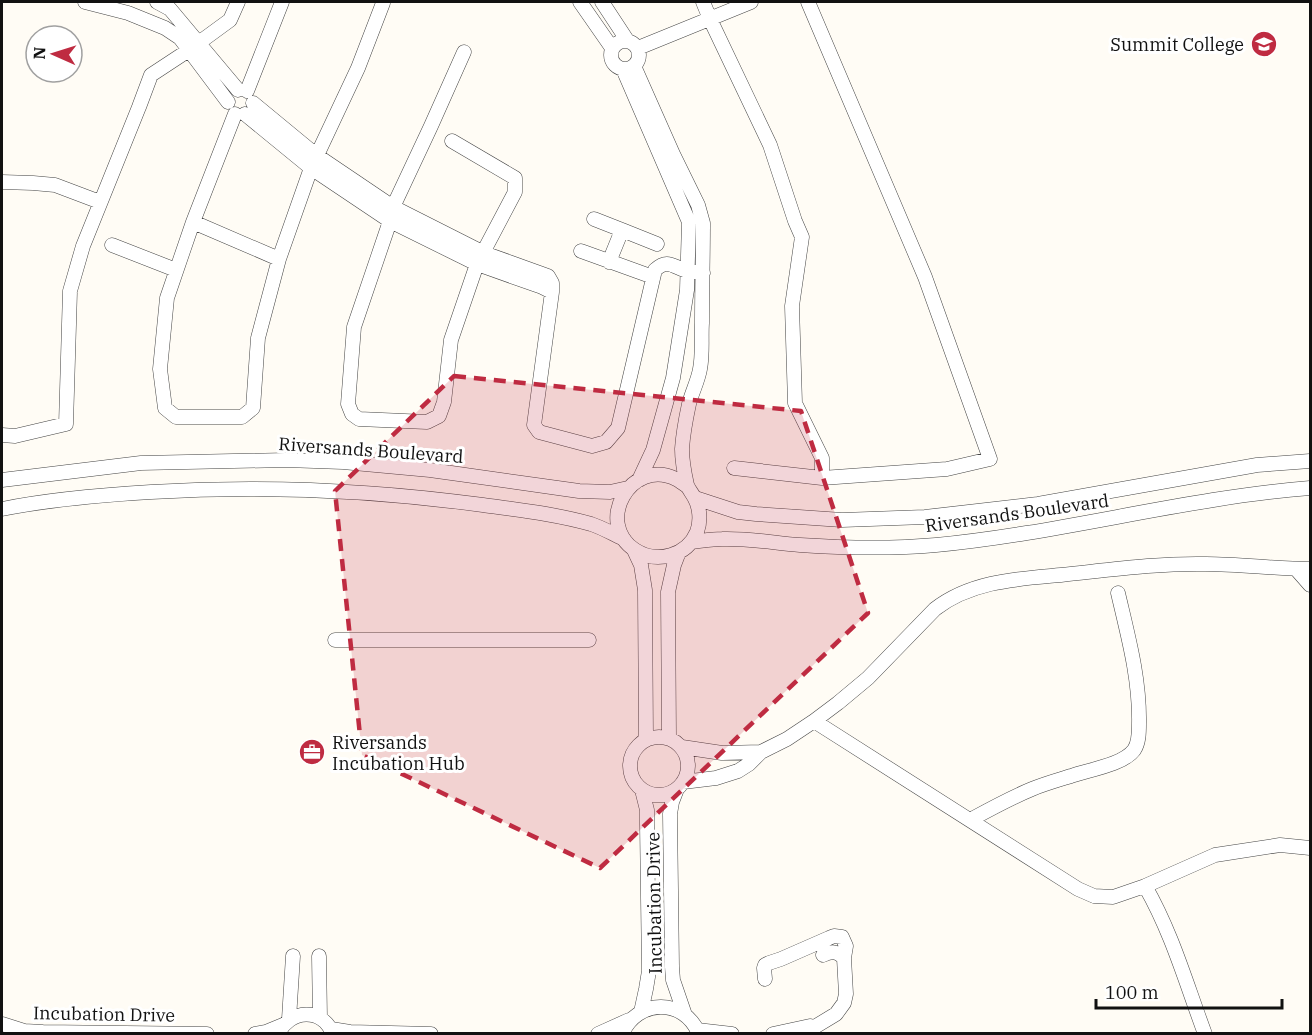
<svg xmlns="http://www.w3.org/2000/svg" width="1312" height="1035" font-family="'IBM Plex Serif',serif">
  <style>
    .lines { fill: none; stroke-linecap: round; stroke-linejoin: round }
    .minor-casing { stroke: #444; stroke-width: 15 }
    .minor { stroke: #fff; stroke-width: 14 }
    .marked { fill: #bf2b41; fill-opacity: 0.2; stroke: #bf2b41; stroke-width: 4.5; stroke-dasharray: 12 8; stroke-linejoin: round }
    .labels { text-anchor: middle; dominant-baseline: central; stroke-width: 6; stroke-linejoin: round; paint-order: stroke }
    .poi-label { font-size: 18px; fill: #111; stroke: #fff; text-anchor: end }
    .street-label { font-size: 18px; fill: #111; stroke: #fff }
  </style>
  <rect width="100%" height="100%" fill="#fffcf5"/>
  <g class="lines">
    <g class="minor-casing">
      <path id="minor" d="M 85,2 L 128,13 L 165,28 L 180,38 L 228,102
        M 157,2 L 170,9 L 238,90
        M 580,2 L 612,48
        M 602,2 L 627,40
        M 703,2 L 710,19 L 770,145 L 795,221 L 802,237 L 792,306 L 795,403 L 822,458 L 822,478 L 947,469 L 990,459 L 925,277 L 808,2
        M611 55a14 14 0 1 1 28 0a14 14 0 1 1-28 0Z
        M 638,48 L 751,2
        M 634,66 L 673,154 L 698,205 L 703,223 C 703,256 702,290 702,323 C 701,338 703,354 700,369 C 698,381 692,392 689,404 C 686,418 683,434 682,449 C 682,458 685,476 687,485 C 689,490 692,493 694,497 C 700,507 701,521 697,532 C 687,556 657,564 635,550 C 594,523 631,457 676,479 C 680,481 684,484 688,487
        M 623,69 L 689,222 L 687,290 L 673,378 L 653,450 L 639,480
        M 247,91 L 282,2
        M 253,103 L 316,155 L 393,207 L 484,253 L 548,276 L 552,283 L 552,292 L 534,425 L 539,432 L 592,446 L 606,442 L 618,428 L 655,270 C 668,258 673,267 687,271 C 692,272 698,272 703,273
        M 235,114 L 193,222 L 167,298 L 160,369 L 165,408 L 176,417 L 242,417 L 253,408 L 258,338 L 279,259 L 311,168 L 358,68 L 383,3
        M 245,114 L 311,168 L 390,221 L 477,264 L 542,287 L 552,292
        M 452,141 L 515,178 L 515,192 L 477,264 L 451,340 L 444,402 L 439,416 L 427,422 L 359,419 L 352,414 L 348,404 L 354,327 L 390,221 L 393,207 L 431,126 L 464,52
        M 2,182 L 33,183 L 55,185 L 100,202
        M 594,219 L 622,230 L 609,262
        M 193,222 L 279,259
        M 622,230 L 657,244
        M 112,245 L 176,270
        M 581,251 L 653,277
        M 2,435 L 15,436 L 66,424 L 70,291 L 83,246 L 139,107 L 151,75 L 189,50 L 230,20 L 238,2
        M 734,468 L 822,478
        M 2,480 L 141,463 L 286,460 L 343,462 L 430,470 L 579,491 L 610,492 L 628,488
        M 695,498 L 738,512 L 756,514 L 842,520 L 925,517 L 1038,504 L 1257,465 L 1310,461
        M 2,509 C 51,499 101,495 151,492 C 262,485 373,490 483,505 C 519,510 556,514 591,524 C 603,528 613,534 624,539
        M 691,542 C 701,541 712,539 722,539 C 748,538 774,543 800,545 C 845,548 891,549 936,545 C 1062,533 1185,498 1310,488
        M 634,550 L 641,565 L 645,590 L 646,739
        M 1296,569 L 1310,585
        M 335,640 L 589,640
        M 814,721 L 1078,889 L 1094,896 L 1113,897 L 1145,886 L 1215,855 L 1280,845 L 1310,848
        M630 766a29 29 0 1 1 58 0a29 29 0 1 1-58 0Z
        M 669,738 L 668,592 L 674,565 L 679,552
        M 682,747 L 722,753 L 761,752
        M 683,782 L 716,778 L 738,771 L 749,764 L 761,752 L 787,739 L 814,721 L 838,703 L 868,678 L 935,609 C 971,581 1017,579 1061,575 C 1109,570 1157,563 1206,564 C 1241,564 1276,569 1310,569
        M 677,789 L 672,802 L 670,814 L 672,967 L 673,980 L 685,1015
        M 970,820 C 990,809 1010,798 1032,789 C 1044,784 1058,780 1071,776 C 1088,770 1123,765 1134,750 C 1139,743 1139,732 1139,724 C 1140,679 1128,636 1118,593
        M 1145,886 C 1172,933 1186,983 1205,1034
        M 823,955 C 832,951 836,951 844,958
        M 319,956 L 320,1018
        M 765,979 L 764,968 L 765,965 L 769,963 L 781,959 L 829,938 L 834,936 L 842,937 L 846,946 L 844,958 L 846,994 L 844,1003 L 836,1014 L 803,1034
        M 641,1012 L 646,989 L 649,971 L 647,824 L 647,810 L 642,790
        M 289,1019 L 293,956
        M 2,1024 L 24,1031 L 43,1032 L 207,1034
        M 331,1029 L 350,1032 L 431,1034
        M 697,1030 L 732,1034
        M 255,1034 L 266,1032 L 283,1025
        M 278,1034 C 290,1009 322,1007 333,1034
        M 598,1034 L 629,1020
        M 622,1034 C 637,999 684,997 699,1034
        M 773,1034 L 810,1026"/>
    </g>
    <use href="#minor" class="minor"/>
  </g>
  <path class="marked" d="M 454,376 L 801,411 L 868,613 L 600,868 L 362,755 L 335,491 Z"/>
  <defs>
    <g id="school-disc" transform="scale(1.35)"><circle r="9.5" fill="#bf2b41" stroke="#fff"/><path d="M0-5L7-2L0 1L-7-2ZM-4 1L0 2.5L4 1V4Q0 6-4 4Z" fill="#fff"/></g>
    <g id="office-disc" transform="scale(1.35)"><circle r="9.5" fill="#bf2b41" stroke="#fff"/><path d="M-6-3h4V-5.5h4V-3h4V5H-6ZM-1-4.5V-3h2v-1.5ZM-6 0V1H6V0Z" fill="#fff"/></g>
  </defs>
  <g fill-rule="evenodd">
    <use href="#school-disc" x="1264" y="44"/>
    <use href="#office-disc" x="312" y="752"/>
  </g>
  <g class="labels">
    <g class="poi-label">
      <text x="1244" y="44">Summit College</text>
      <text x="332" y="742" text-anchor="start">Riversands<tspan x="332" dy="21">Incubation Hub</tspan></text>
    </g>
    <g class="street-label">
      <text transform="translate(371 450) rotate(4)">Riversands Boulevard</text>
      <text transform="translate(1017 513) rotate(-8)">Riversands Boulevard</text>
      <text transform="translate(654 903) rotate(-91)">Incubation Drive</text>
      <text transform="translate(104 1014) rotate(1)">Incubation Drive</text>
    </g>
  </g>
  <rect width="1312" height="1035" fill="none" stroke="#111111" stroke-width="6"/>
  <g transform="translate(54 54) rotate(273)"><circle r="28" fill="#ffffff" stroke="#a0a0a0" stroke-width="1.5"/>
  <path d="M0-4.5L10 22L0 15L-10 22Z" fill="#bf2b41"/>
  <text y="-9" font-size="16" font-weight="bold" text-anchor="middle" fill="#111111">N</text>
  </g>
  <path d="M1096 999v9h186v-9" fill="none" stroke="#111111" stroke-width="3"/>
  <text x="1105" y="999" font-size="18" fill="#111111" stroke="#ffffff" stroke-width="4.5" paint-order="stroke">100 m</text>
</svg>
